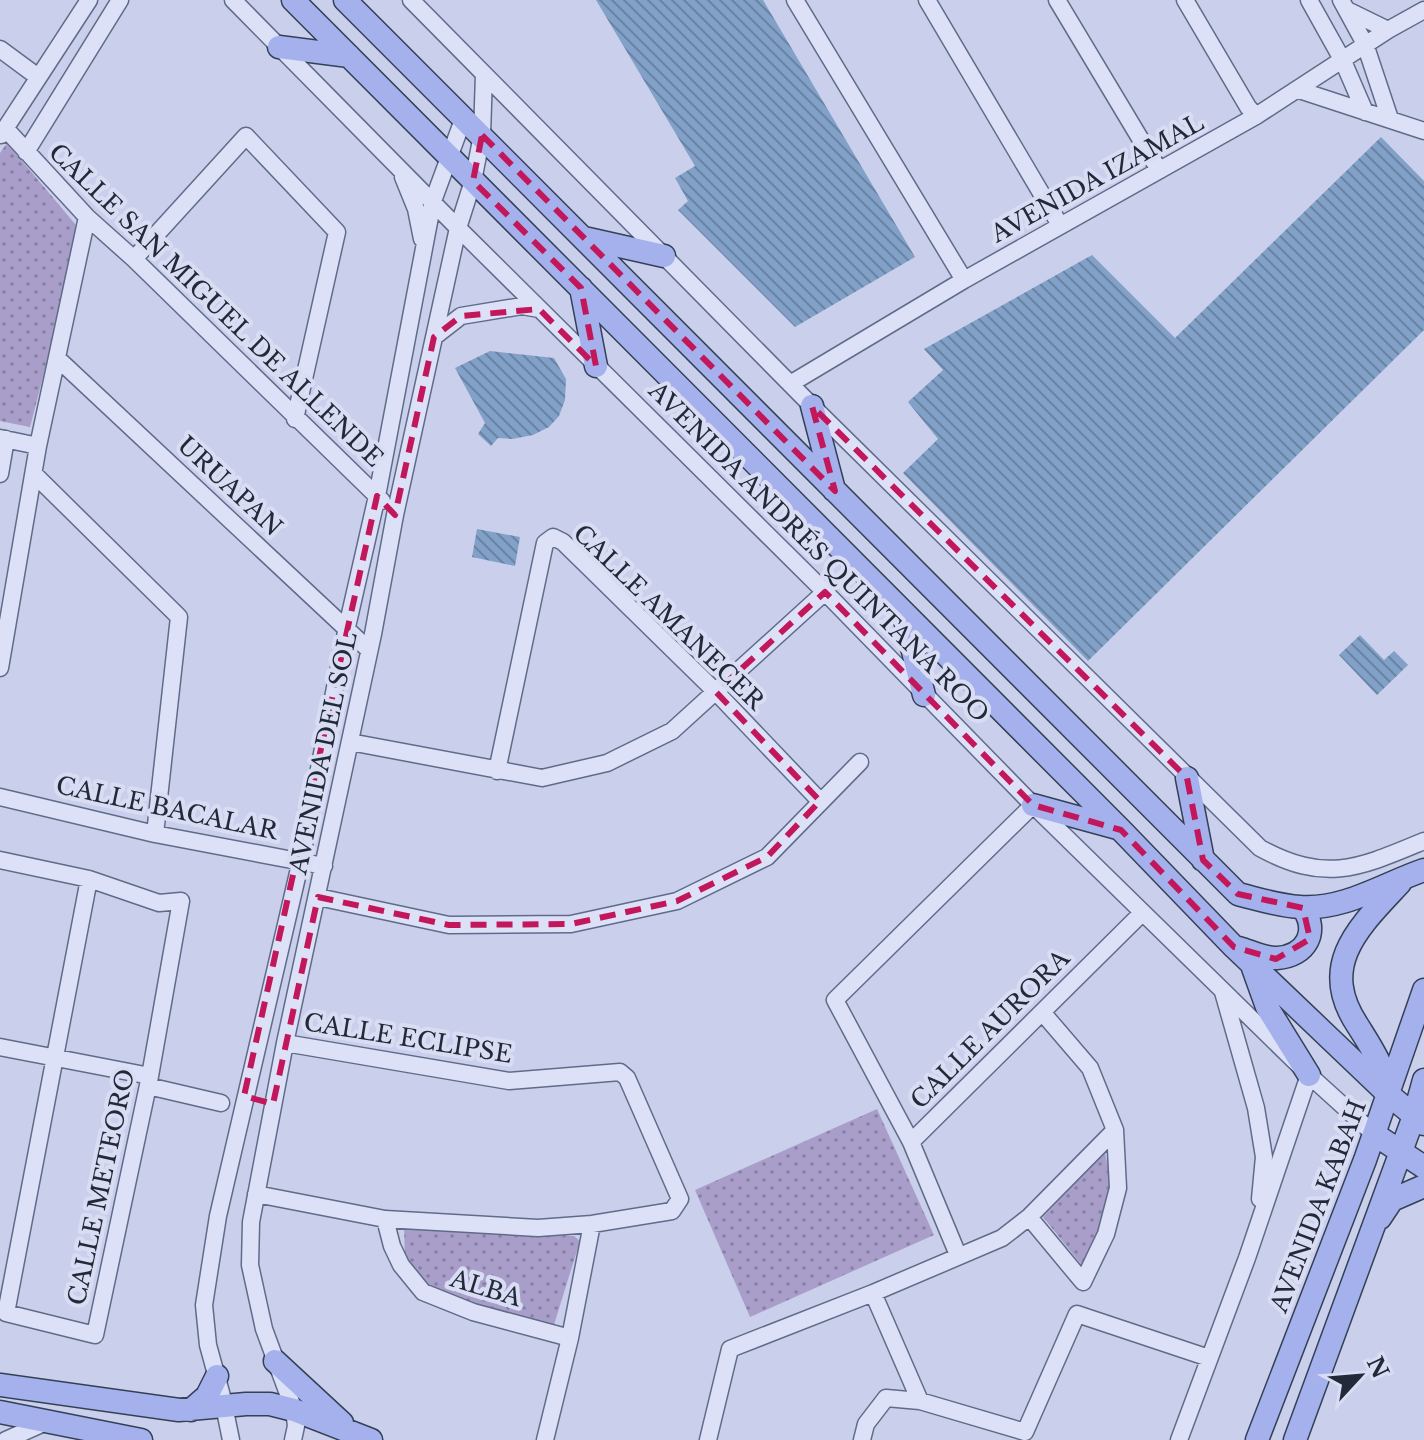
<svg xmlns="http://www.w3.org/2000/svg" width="1424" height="1440" font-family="'Libre Baskerville',serif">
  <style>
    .grass { fill: url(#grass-dots) }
    .building { fill: url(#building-back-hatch) }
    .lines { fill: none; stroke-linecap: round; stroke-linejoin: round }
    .minor-casing { stroke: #5f6c88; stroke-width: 19 }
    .major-casing { stroke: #334156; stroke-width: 25 }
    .minor { stroke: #dde1f7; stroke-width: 16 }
    .major { stroke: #a5b1ec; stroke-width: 22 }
    .marked { fill: none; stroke: #c2185b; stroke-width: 6; stroke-dasharray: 16 10; stroke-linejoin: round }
    .labels { text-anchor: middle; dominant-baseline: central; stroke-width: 8; stroke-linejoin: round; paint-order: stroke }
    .street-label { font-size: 24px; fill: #222a39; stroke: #d9ddf4 }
  </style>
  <defs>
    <pattern id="grass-dots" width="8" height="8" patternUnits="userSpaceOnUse" patternTransform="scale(2)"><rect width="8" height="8" fill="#a99eca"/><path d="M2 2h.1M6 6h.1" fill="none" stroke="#8981a5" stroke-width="1.8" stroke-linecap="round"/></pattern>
    <pattern id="building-back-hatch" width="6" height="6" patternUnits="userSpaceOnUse" patternTransform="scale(2)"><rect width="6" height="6" fill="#82a1c8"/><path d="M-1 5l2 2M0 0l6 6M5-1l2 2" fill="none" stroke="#6a83a3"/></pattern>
  </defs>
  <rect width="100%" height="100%" fill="#cacfec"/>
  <path class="grass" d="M 7,143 L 81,231 L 30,427 L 0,421 L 0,153 Z
    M 877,1109 L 934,1235 L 750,1317 L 695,1190 Z
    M 1105,1153 L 1111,1181 L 1101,1225 L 1084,1268 L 1043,1217 Z
    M 404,1224 L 574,1236 L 580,1241 L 553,1328 L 425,1290 L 405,1263 Z"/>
  <path class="building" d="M 596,0 L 763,0 L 915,257 L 795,327 L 678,210 L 688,201 L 675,178 L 695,166 Z
    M 1381,137 L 1424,181 L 1424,330 L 1088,661 L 903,473 L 938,439 L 908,402 L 943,370 L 924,349 L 1092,255 L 1175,338 Z
    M 490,351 L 554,358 L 566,379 L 565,400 L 559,416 L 549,427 L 533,435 L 512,439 L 498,438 L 491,446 L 478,434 L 485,423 L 455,368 Z
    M 477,529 L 520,537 L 515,566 L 472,557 Z
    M 1360,635 L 1384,660 L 1394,651 L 1408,665 L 1377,695 L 1339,655 Z"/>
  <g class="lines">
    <g class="minor-casing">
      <path id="minor" d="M 233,0 L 458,228 L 825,592 L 1033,805 L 1309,1075 L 1374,1134
        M 411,0 L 812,406 L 1260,848 C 1326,884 1359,868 1424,841
        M 795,0 L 964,280
        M 927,0 L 1060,225
        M 1057,0 L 1159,170
        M 1185,0 L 1248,107 L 1256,116
        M 1309,0 L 1343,61 L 1365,112
        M 1341,0 L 1365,44 L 1390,119
        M 1347,10 L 1388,30
        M 0,49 L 38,77
        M 1299,90 L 1424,131
        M 5,128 L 87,217 L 134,259 L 382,501
        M 1,135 L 89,0
        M 26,152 L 120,0
        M 403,177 L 416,209 L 422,239
        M 134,259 L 246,136 L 337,232 L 295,419
        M 434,337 L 461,316 L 522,306 L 539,309
        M 57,358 L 369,650
        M 790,384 L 964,280 L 1256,116 L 1388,30 L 1424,10
        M 0,438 L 38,446
        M 0,474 L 6,439
        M 34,474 L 179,617 L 155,834
        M 0,668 L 38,446 L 87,217
        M 350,742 L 542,778 L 607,763 L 672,731 L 825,592
        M 497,771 L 545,543 L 553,537 L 563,542 L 716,692 L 820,801
        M 0,797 L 155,834 L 324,866
        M 0,860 L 89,879 L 159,903 L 181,901 L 150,1076 L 95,1335 L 6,1313 L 89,879
        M 318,897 L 449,925 L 571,924 L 677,901 L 767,857 L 860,762
        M 1223,992 L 1256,1108 L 1264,1157 L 1260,1199
        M 0,1047 L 150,1076
        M 148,1086 L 221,1103
        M 911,1142 L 1142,913
        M 256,1194 L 385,1219 L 538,1228 L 592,1224 L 672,1211 L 680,1199 L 627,1078 L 620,1072 L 509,1081 L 285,1043
        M 1029,1217 L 1083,1282 L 1106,1234 L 1118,1188 L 1115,1130 L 1090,1068 L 1042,1012
        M 385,1219 L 392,1246 L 401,1265 L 423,1292 L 473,1312 L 570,1338
        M 958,1255 L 911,1142 L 835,1000 L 1033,805
        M 873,1293 L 1002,1238 L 1029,1217 L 1115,1130
        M 920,1401 L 1025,1432 L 1077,1314 L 1209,1358
        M 6,1440 L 46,1422
        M 231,1440 L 222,1396 L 208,1345 L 204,1305 L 218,1216 L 301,860 L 347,627 L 377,496 L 433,201 L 464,117
        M 293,1440 L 296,1426 L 294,1410 L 264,1329 L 250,1265 L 251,1222 L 285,1043 L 373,634 L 395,515 L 458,228 L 473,181 L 482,135 L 484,74
        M 545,1440 L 570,1338 L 592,1224
        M 708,1440 L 730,1349 L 873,1293 L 920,1401 L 886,1398 L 866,1424 L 862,1440
        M 1179,1440 L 1247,1258 L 1309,1075"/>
    </g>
    <g class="major-casing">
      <path id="major" d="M 293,0 L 1121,830 L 1234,947 L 1388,1094 L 1424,1124
        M 345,0 L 1238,894 C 1258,899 1279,906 1300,907 C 1345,910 1383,884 1424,870
        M 279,47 L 349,56
        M 584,238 L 664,256
        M 581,288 L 596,366
        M 812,406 L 834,490
        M 903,612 L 924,695
        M 1187,778 L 1203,860
        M 1033,805 L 1117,828
        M 1239,948 C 1250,951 1266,959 1277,958 C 1307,956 1319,931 1303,908
        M 1253,968 L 1267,1007 L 1309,1075
        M 1388,1093 C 1385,1067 1371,1047 1358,1026 C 1317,965 1359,927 1400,883
        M 1374,1134 L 1424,1167
        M 1380,1218 L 1392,1200 L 1424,1186
        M 275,1361 L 342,1423
        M 0,1385 L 179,1410 L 246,1404 L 270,1404 L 294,1410 L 371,1440
        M 191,1410 L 207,1396 L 217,1376
        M 0,1412 L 141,1440
        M 1257,1440 L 1365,1160 L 1424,990
        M 1295,1440 L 1414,1116 L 1424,1080"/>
    </g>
    <use href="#minor" class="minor"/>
    <use href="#major" class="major"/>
  </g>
  <path class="marked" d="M 482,135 L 835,491 L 812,406 L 1187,778 L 1203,860 L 1238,894 L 1303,908 L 1310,939 L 1276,959 L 1234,947 L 1121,830 L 1033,805 L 825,592 L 716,692 L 820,801 L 767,857 L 677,901 L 571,924 L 449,925 L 318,897 L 273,1104 L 244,1096 L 377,496 L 395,515 L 434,337 L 461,316 L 539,309 L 596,366 L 581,288 L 473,181 Z"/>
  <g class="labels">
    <g class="street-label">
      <text transform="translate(1097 178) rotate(-29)">AVENIDA IZAMAL</text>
      <text transform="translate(216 305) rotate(44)">CALLE SAN MIGUEL DE ALLENDE</text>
      <text transform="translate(230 486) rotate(43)">URUAPAN</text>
      <text transform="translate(819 552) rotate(45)">AVENIDA ANDRÉS QUINTANA ROO</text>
      <text transform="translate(669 617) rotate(44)">CALLE AMANECER</text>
      <text transform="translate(323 753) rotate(-78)">AVENIDA DEL SOL</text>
      <text transform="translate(167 808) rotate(12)">CALLE BACALAR</text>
      <text transform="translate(990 1029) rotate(-45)">CALLE AURORA</text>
      <text transform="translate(408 1038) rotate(9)">CALLE ECLIPSE</text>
      <text transform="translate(101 1187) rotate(-78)">CALLE METEORO</text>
      <text transform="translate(1318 1206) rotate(-69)">AVENIDA KABAH</text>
      <text transform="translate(486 1288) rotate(17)">ALBA</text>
    </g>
  </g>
  <g transform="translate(1360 1376) rotate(64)" stroke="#d9ddf4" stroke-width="6" paint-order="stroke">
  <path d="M0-6L14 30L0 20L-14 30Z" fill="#222a39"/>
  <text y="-12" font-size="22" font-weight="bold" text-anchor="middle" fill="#222a39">N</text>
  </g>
</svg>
